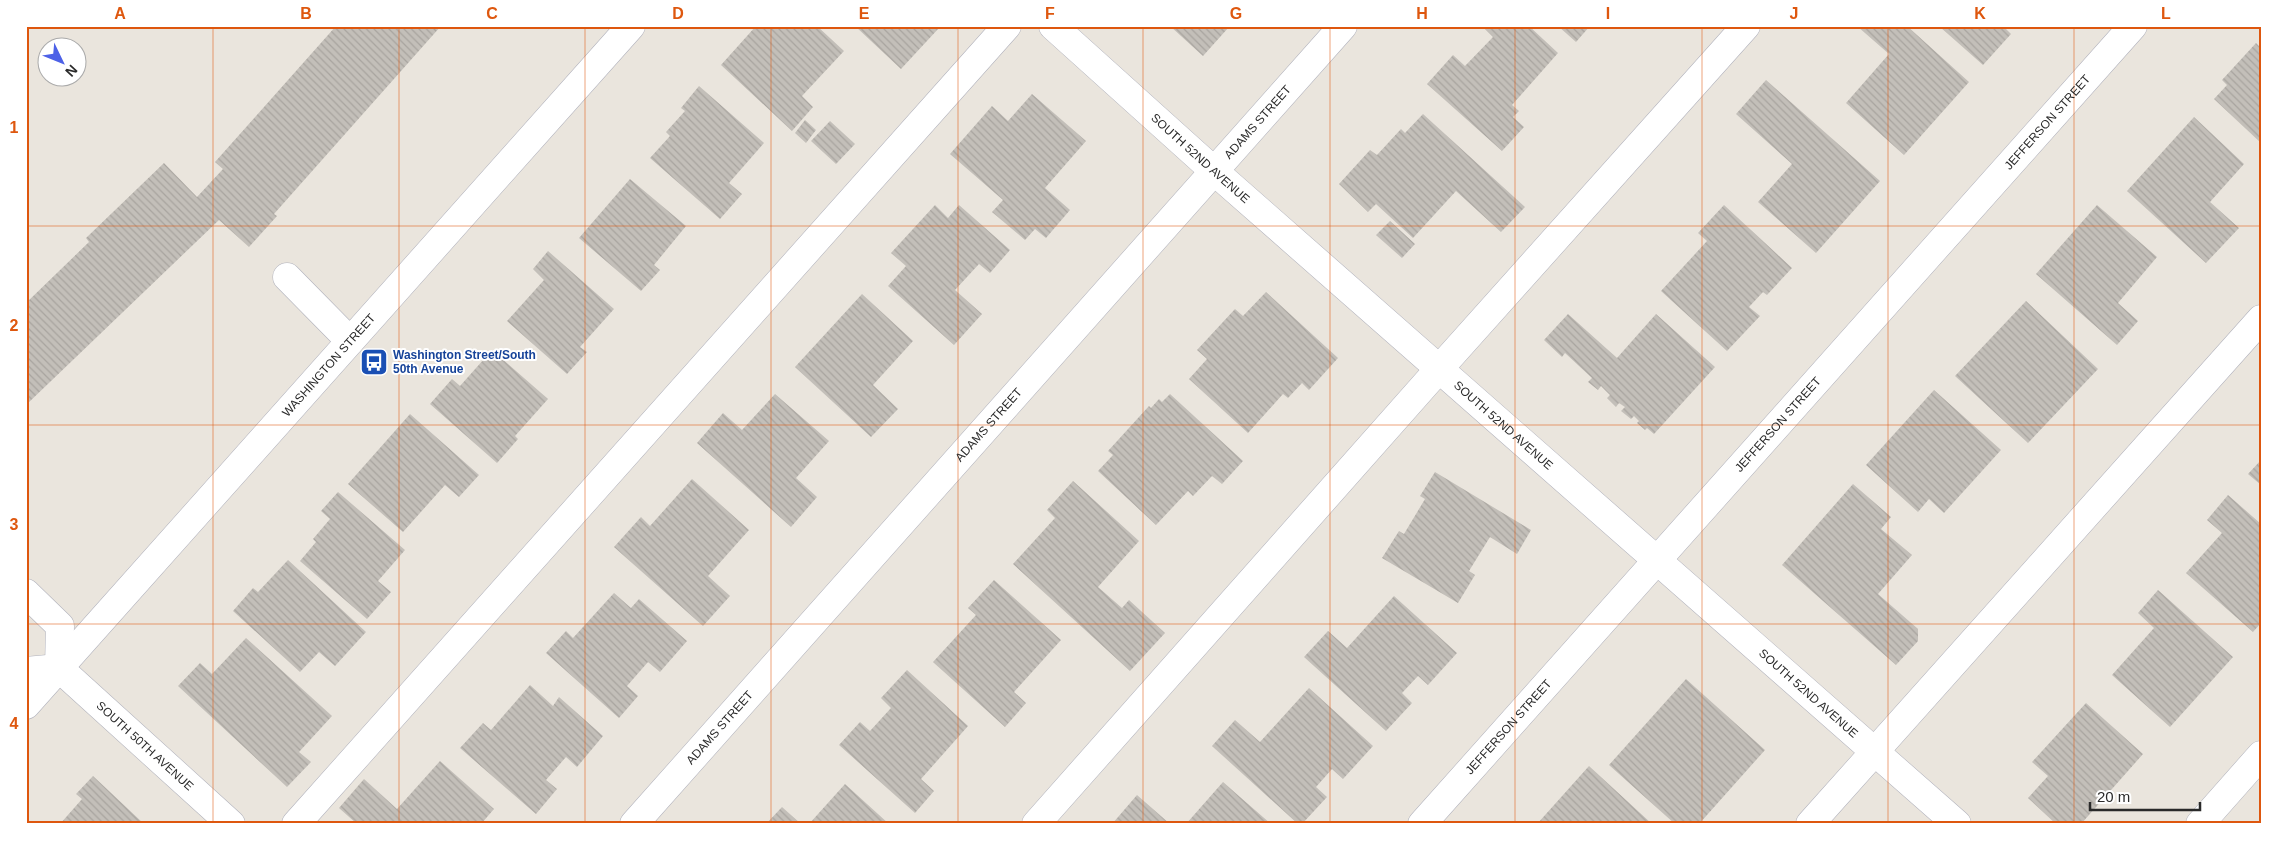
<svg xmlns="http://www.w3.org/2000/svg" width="2287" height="850" font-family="Helvetica,sans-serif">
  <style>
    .building { fill: url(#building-back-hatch) }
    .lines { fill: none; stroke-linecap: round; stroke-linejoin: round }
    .minor-casing { stroke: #b1b2bc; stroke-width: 29 }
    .minor { stroke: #fff; stroke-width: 28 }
    .grid { fill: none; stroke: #de570e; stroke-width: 1; stroke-opacity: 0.55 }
    .labels { text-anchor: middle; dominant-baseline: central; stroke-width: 4; stroke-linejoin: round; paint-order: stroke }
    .street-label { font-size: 12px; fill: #2a2a2a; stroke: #fff }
    .transit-label { font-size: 12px; font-weight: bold; fill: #164399; stroke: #fff; text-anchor: start }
    .neatline { fill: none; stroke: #de570e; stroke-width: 2 }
    .grid-label { font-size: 16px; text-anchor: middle; font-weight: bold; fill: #de570e }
  </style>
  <defs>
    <pattern id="building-back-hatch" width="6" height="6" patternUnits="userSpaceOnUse" patternTransform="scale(1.25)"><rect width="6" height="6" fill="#c3bfb9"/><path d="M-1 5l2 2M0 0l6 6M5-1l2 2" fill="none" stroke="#a8a49f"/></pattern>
  </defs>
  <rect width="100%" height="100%" fill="#eae5dd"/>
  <path class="building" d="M 336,26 L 441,26 L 274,214 L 277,216 L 249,247 L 219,220 L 26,405 L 26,303 L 89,242 L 86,238 L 164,163 L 197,197 L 223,169 L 215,162 Z
    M 756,26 L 817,26 L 844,51 L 802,96 L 813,107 L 792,131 L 721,65 Z
    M 855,26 L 937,26 L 939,28 L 901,69 Z
    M 1170,26 L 1227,26 L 1229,27 L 1203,56 Z
    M 1482,26 L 1529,26 L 1558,53 L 1512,105 L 1519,111 L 1513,117 L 1524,127 L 1502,151 L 1427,84 L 1453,55 L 1465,66 L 1493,37 Z
    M 1558,26 L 1590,26 L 1576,42 Z
    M 1857,26 L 1907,26 L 1969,82 L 1904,155 L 1846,103 L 1889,54 Z
    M 1939,26 L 2003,26 L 2011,34 L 1983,65 Z
    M 2256,43 L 2261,48 L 2261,143 L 2214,99 L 2227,85 L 2222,80 Z
    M 1766,80 L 1880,181 L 1816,253 L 1758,202 L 1792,164 L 1736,114 Z
    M 699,86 L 764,143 L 729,183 L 742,194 L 720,219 L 650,158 L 670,136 L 666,132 L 685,111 L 681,108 Z
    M 1032,94 L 1086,141 L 1045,188 L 1070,210 L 1046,238 L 1035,229 L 1025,240 L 992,212 L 1003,200 L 950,154 L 992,106 L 1008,121 Z
    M 1423,114 L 1525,207 L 1501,232 L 1456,191 L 1413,238 L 1376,204 L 1368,212 L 1339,184 L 1370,150 L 1377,155 L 1401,129 L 1405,133 Z
    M 2194,117 L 2244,164 L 2210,202 L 2239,228 L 2206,263 L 2127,191 Z
    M 805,120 L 816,130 L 806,143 L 795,133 Z
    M 830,121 L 855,144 L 836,164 L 811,141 Z
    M 630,179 L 686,226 L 654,265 L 660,270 L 641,291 L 579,238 Z
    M 935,205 L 948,218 L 959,205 L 1010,250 L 990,273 L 979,264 L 955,290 L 982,314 L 954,345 L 888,286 L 906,266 L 891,253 Z
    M 1724,205 L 1792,268 L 1767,295 L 1763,292 L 1749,307 L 1760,316 L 1727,351 L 1661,291 L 1707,241 L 1698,233 Z
    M 2097,205 L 2157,257 L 2118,303 L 2138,321 L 2117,345 L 2036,274 Z
    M 1390,221 L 1415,244 L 1402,258 L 1376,235 Z
    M 548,251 L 614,309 L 580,347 L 587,352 L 567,374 L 507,321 L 544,280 L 533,269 Z
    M 1266,292 L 1338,358 L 1309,390 L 1302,383 L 1288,398 L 1283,394 L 1248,433 L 1189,379 L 1207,359 L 1197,350 L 1235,309 L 1243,316 Z
    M 862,294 L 913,341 L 873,385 L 898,409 L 871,437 L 795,367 Z
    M 2026,301 L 2098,369 L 2028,443 L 1955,376 Z
    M 1568,314 L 1617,358 L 1656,314 L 1715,367 L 1654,434 L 1647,428 L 1645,430 L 1637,423 L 1639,421 L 1634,416 L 1631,419 L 1621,411 L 1625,407 L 1619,403 L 1616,407 L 1607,398 L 1610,395 L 1601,386 L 1598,390 L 1588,382 L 1592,378 L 1565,353 L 1562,357 L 1544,340 Z
    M 492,350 L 548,399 L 515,436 L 518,439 L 497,463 L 430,404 L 452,379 L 460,386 Z
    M 1934,390 L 2001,450 L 1944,513 L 1929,499 L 1918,512 L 1866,465 Z
    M 775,394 L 829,441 L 796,478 L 817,497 L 791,527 L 697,443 L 723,413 L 742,430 Z
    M 1170,394 L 1243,461 L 1222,484 L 1212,476 L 1193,496 L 1188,491 L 1156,525 L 1098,471 L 1113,455 L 1108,451 L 1149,406 L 1151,408 L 1159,399 L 1162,402 Z
    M 410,414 L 479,475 L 459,497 L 445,485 L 403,532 L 348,484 Z
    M 2261,460 L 2261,485 L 2248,474 Z
    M 1435,472 L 1531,530 L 1517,554 L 1490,537 L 1469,571 L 1475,575 L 1458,603 L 1382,558 L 1399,531 L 1404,534 L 1425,499 L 1420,496 Z
    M 692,479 L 749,530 L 708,576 L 730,596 L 703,626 L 614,547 L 641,517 L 650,526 Z
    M 1073,481 L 1139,541 L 1098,587 L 1122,608 L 1129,600 L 1165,633 L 1130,671 L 1013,564 L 1055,518 L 1047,510 Z
    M 1853,484 L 1891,517 L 1881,529 L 1912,555 L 1878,594 L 1918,629 L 1918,641 L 1896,665 L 1782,565 Z
    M 338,492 L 405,550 L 378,581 L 391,592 L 367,619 L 300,561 L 316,542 L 313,539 L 330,519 L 321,511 Z
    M 2228,495 L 2261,524 L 2261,623 L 2253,632 L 2186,573 L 2222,533 L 2207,520 Z
    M 288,560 L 366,632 L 335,666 L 319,652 L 300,672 L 233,611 L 253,588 L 258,592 Z
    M 994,580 L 1061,640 L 1014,692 L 1026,703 L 1005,727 L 933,662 L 976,615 L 968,608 Z
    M 2158,590 L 2233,657 L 2170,727 L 2112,675 L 2154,628 L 2138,613 Z
    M 614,593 L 631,608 L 639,599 L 687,641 L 660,672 L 648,662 L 627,686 L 638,696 L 619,718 L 546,653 L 566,631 L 573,638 Z
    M 1394,596 L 1457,653 L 1428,685 L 1418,676 L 1402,693 L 1412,703 L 1386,731 L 1304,657 L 1328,631 L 1347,648 Z
    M 246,638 L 332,716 L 299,752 L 311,762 L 287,787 L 178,686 L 200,663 L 212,674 Z
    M 907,670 L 968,726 L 921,779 L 934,791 L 915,813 L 839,745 L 860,722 L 870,731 L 891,708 L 881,698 Z
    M 1686,679 L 1765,750 L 1699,824 L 1675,824 L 1609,765 Z
    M 530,685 L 553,706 L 559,697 L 603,736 L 577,767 L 566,757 L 546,780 L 557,789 L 536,814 L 460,748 L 483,723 L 491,730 Z
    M 1309,688 L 1373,746 L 1343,779 L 1332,769 L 1316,787 L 1327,797 L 1302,824 L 1298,824 L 1212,746 L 1235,720 L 1260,742 Z
    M 2086,703 L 2143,754 L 2081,824 L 2056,824 L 2028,798 L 2048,776 L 2032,762 Z
    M 440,761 L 494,809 L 481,824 L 357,824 L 339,808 L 364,779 L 397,809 Z
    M 1589,766 L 1652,824 L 1537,824 Z
    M 93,776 L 144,824 L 60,824 L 82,799 L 76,794 Z
    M 1223,782 L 1240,797 L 1271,824 L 1186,824 Z
    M 845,784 L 889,824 L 809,824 Z
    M 1137,795 L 1170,824 L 1112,824 Z
    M 782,807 L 801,824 L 766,824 Z"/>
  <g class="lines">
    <g class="minor-casing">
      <g id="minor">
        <path id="s1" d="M 1053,26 L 1214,171 L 1957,824"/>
        <path d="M 287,277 L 350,341"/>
        <path d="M 26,593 L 60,626 L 59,668"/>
        <path id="s2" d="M 59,668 L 231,824"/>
        <path d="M 26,671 L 59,668"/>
        <path id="s3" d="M 26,705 L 631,26"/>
        <path d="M 296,824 L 1007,26"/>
        <path id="s4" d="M 634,824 L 1343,26"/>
        <path d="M 1036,824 L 1439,369 L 1746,26"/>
        <path id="s5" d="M 1422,824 L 2133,26"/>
        <path d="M 1810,824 L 2261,319"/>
        <path d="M 2200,824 L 2261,755"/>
      </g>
    </g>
    <use href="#minor" class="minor"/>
  </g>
  <path class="grid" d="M 213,26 L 213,824M 399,26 L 399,824M 585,26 L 585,824M 771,26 L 771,824M 958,26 L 958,824M 1143,26 L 1143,824M 1330,26 L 1330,824M 1515,26 L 1515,824M 1702,26 L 1702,824M 1888,26 L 1888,824M 2074,26 L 2074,824M 26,226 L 2261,226M 26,425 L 2261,425M 26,624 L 2261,624"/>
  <defs>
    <g id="bus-square" transform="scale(1.4375)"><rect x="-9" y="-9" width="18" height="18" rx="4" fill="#1a4fb4" stroke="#fff"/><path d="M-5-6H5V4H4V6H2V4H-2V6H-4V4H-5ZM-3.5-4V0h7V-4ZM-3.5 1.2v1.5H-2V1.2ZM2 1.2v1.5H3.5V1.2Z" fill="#fff"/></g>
  </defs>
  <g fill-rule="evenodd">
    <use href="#bus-square" x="374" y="362"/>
  </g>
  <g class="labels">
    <g class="street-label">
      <text stroke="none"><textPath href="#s4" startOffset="939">ADAMS STREET</textPath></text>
      <text stroke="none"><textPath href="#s5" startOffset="940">JEFFERSON STREET</textPath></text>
      <text stroke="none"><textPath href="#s1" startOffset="198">SOUTH 52ND AVENUE</textPath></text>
      <text stroke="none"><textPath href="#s3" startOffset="455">WASHINGTON STREET</textPath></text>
      <text stroke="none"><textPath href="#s4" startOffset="534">ADAMS STREET</textPath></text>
      <text stroke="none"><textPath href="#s1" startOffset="602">SOUTH 52ND AVENUE</textPath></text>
      <text stroke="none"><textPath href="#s5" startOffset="535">JEFFERSON STREET</textPath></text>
      <text stroke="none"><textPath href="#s1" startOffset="1008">SOUTH 52ND AVENUE</textPath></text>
      <text stroke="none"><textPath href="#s4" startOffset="129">ADAMS STREET</textPath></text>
      <text stroke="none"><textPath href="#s5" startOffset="130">JEFFERSON STREET</textPath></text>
      <text stroke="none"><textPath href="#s2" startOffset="116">SOUTH 50TH AVENUE</textPath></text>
    </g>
    <g class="transit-label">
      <text x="393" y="355">Washington Street/South<tspan x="393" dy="14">50th Avenue</tspan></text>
    </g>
  </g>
  <rect width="2287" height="850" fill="none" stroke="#ffffff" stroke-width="55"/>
  <g transform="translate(62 62) rotate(133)"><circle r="24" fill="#ffffff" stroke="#aaaaaa"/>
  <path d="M0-4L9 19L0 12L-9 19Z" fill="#4d61e7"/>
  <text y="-8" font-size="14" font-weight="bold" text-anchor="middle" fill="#2a2a2a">N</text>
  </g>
  <path d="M2090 802v8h110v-8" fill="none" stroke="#2a2a2a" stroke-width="2.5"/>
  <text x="2097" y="802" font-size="15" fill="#2a2a2a" stroke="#ffffff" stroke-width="4" paint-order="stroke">20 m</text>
  <rect x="28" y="28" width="2232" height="794" class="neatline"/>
  <g class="grid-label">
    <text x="120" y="19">A</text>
    <text x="306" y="19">B</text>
    <text x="492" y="19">C</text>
    <text x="678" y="19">D</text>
    <text x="864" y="19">E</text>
    <text x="1050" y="19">F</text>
    <text x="1236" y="19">G</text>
    <text x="1422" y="19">H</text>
    <text x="1608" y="19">I</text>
    <text x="1794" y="19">J</text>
    <text x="1980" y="19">K</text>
    <text x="2166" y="19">L</text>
    <text x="14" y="133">1</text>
    <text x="14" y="331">2</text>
    <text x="14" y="530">3</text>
    <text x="14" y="729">4</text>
  </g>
</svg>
